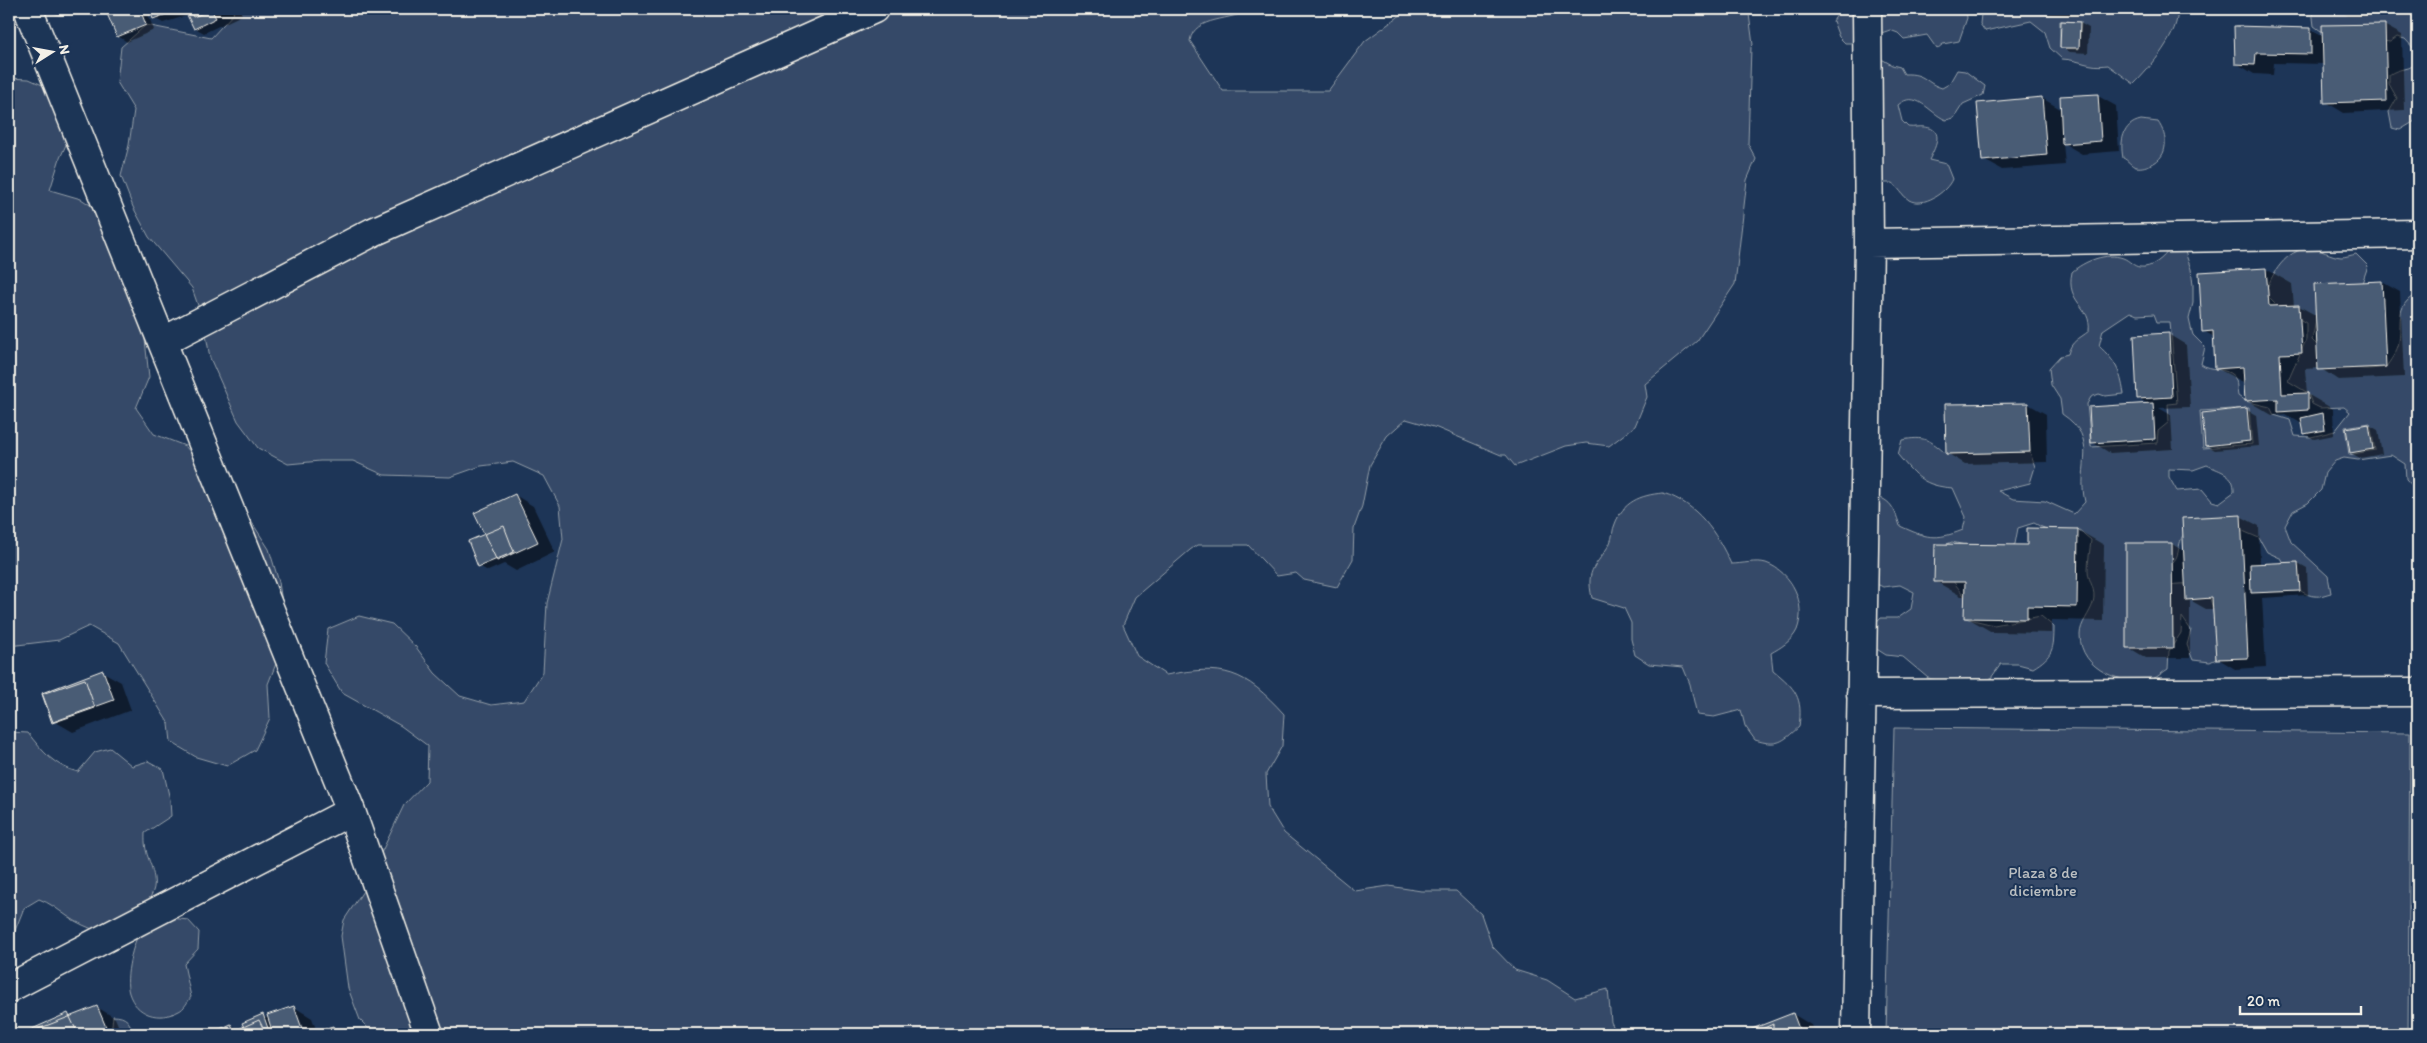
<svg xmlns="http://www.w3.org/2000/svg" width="2427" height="1043" font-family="Itim,sans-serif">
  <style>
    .green { fill: #354a67; stroke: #949ea8; fill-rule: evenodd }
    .shadow { fill: #0007 }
    .building { fill: #485b74; stroke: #f4f1e8 }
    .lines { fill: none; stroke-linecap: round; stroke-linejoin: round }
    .street-casing { stroke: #f4f1e8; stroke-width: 31 }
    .street { stroke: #1d3557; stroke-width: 28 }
    .labels { text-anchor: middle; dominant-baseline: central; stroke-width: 4; stroke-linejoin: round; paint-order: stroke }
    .park-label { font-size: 16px; fill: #bbbfc1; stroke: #1d3557 }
  </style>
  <rect width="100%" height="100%" fill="#1d3557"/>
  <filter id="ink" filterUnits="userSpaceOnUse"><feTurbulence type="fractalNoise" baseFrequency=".02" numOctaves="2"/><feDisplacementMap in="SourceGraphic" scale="10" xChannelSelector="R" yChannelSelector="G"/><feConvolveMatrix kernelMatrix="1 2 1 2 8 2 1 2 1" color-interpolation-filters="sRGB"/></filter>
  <g filter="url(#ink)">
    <path class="green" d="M 43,9 L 101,9 L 91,12 L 59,15 Z
      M 230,9 L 1249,9 C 1233,22 1194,15 1190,41 L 1223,91 L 1328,91 L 1365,41 L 1409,9 L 1714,9 L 1749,14 L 1753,45 L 1751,47 L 1748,144 L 1756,159 L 1747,180 L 1735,284 L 1697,341 L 1645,384 L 1647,397 L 1635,426 L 1609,446 L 1586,443 L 1566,446 L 1515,466 L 1506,455 L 1501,455 L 1437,428 L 1406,419 L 1387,436 L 1370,465 L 1362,506 L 1354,528 L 1353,559 L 1337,587 L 1304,580 L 1296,573 L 1277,576 L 1248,545 L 1197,545 L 1190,550 L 1135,597 L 1123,625 L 1137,656 L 1166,675 C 1224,664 1244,670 1284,714 L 1282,746 L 1266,774 L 1268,807 L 1284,833 L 1355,891 L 1389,886 L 1421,891 L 1456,891 L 1481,914 L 1492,946 L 1515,970 L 1547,980 L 1575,998 L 1608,989 L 1611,1022 L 1617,1034 L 374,1034 L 360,1020 L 348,988 L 341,936 L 344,920 L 363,891 L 404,805 L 427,781 L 428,746 L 401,726 L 342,693 L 324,663 L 328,629 L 359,616 L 392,624 L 416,647 L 435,673 L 460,696 L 491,705 L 524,701 L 543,672 L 547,603 L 563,539 L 560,506 L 544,476 L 513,462 L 481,466 L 450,477 L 384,475 L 353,461 L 320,461 L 288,464 L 258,448 L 238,421 L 210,358 L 204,323 L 192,288 L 149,237 L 133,207 L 121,176 L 129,145 L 134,110 L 117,82 L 121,47 L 146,25 L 211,38 L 234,13 Z
      M 1841,9 L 1861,9 L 1880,15 L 1889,9 L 1966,9 L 1967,18 L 1959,41 L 1943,44 L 1937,49 L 1927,35 L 1904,39 L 1898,33 L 1890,30 L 1853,43 L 1845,43 L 1839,37 L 1833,21 Z
      M 1985,9 L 2177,9 C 2181,32 2150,68 2134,84 L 2108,65 C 2088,68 2082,60 2062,59 L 2050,48 L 2045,32 L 2031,21 L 1985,31 L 1980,24 L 1981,14 ZM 2060,21 L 2081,22 L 2079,49 L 2060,48 Z
      M 2312,9 L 2358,9 L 2384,17 L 2386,9 L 2418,9 L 2418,53 L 2405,39 L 2397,37 L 2390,42 L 2321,31 L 2314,26 Z
      M 1878,57 L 1892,65 L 1900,67 L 1904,74 C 1926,73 1925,83 1942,88 L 1949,84 L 1957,70 L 1965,71 L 1985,86 L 1983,95 L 1963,104 L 1954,118 L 1946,120 C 1929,113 1916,89 1898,105 L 1902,121 L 1908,127 C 1914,128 1919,126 1925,127 C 1946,129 1934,150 1929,160 L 1946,164 L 1952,179 C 1947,192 1923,208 1909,200 C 1902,196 1899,187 1892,183 L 1883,183 L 1876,178 Z
      M 2418,63 L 2418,114 L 2415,121 L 2400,130 L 2392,128 L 2389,112 L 2397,98 L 2389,84 L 2389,75 C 2398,68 2409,70 2418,63 Z
      M 9,78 L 29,79 L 60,93 L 75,125 L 60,158 L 50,190 L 81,199 L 110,218 L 142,312 L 149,377 L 136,408 L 154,434 L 185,446 L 251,521 L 269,549 L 279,582 L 284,616 L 281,651 L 268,684 L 270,718 L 255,750 L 227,766 L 196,757 L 171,742 L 169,724 L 119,643 L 89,626 L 59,640 L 9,646 Z
      M 2141,120 L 2158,122 C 2168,136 2169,156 2152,164 C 2147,166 2142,168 2136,167 C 2131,166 2128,160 2123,158 C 2120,142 2122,124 2141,120 Z
      M 2169,249 L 2185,252 L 2191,269 L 2193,285 L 2193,303 L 2189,319 L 2191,328 L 2193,335 L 2205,347 L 2201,364 C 2210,371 2231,367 2236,380 C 2237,384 2237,391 2238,396 L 2245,401 L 2270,407 L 2274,415 L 2290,420 L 2295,436 L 2311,437 L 2335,431 L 2350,412 L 2344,407 L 2320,408 L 2312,404 L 2308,393 L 2288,381 L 2306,340 L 2306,323 L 2277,306 L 2265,294 C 2271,275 2286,248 2310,249 C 2321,249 2330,256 2341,257 C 2345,257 2352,255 2356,254 L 2368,266 L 2362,283 L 2319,306 L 2312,340 C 2336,365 2352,373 2386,367 C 2390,361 2396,353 2398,346 C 2404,323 2392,307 2418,293 L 2418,492 L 2406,479 L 2405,464 L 2391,455 L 2358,460 L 2344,458 L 2335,461 L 2325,473 L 2321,490 L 2308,503 L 2293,511 L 2285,526 L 2291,542 L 2328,576 L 2331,593 C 2326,594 2320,597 2315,596 C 2296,595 2286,574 2282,559 L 2267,552 L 2259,538 L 2231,526 L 2184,533 C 2175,549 2183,558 2165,568 L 2168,585 C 2202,581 2211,586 2214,620 C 2215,633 2216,646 2216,659 L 2210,662 L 2193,660 L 2187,645 L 2191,630 L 2182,617 L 2181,633 L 2169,651 L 2168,669 C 2163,672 2158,677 2152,679 C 2123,686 2080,670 2080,635 C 2080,623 2090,614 2093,603 C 2097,589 2088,582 2088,570 C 2088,560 2090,550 2091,540 L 2078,529 C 2060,534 2050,532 2034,523 L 2018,528 L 2015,544 L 2000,553 L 1952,542 L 1937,548 L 1949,576 L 1969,602 L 1965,618 L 1994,625 L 2041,616 L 2054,627 C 2054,649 2053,656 2033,668 L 2018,664 L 2001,664 L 1991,678 L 1976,684 L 1944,681 L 1928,678 L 1903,657 L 1886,655 L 1872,646 L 1870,630 L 1881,618 L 1898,618 L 1911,609 L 1914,592 L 1900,585 L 1883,587 L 1869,580 L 1866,494 C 1889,498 1893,504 1900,526 C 1926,538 1935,541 1963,530 L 1966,517 L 1953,488 C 1924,486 1916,477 1898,455 L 1902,440 C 1924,436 1930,439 1946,454 L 2030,452 L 2035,467 L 2030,483 L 1998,491 L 2013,499 L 2045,501 L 2074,514 L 2085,502 C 2076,465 2101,440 2062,414 L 2060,399 L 2051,385 L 2049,368 L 2060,356 L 2068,354 C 2071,341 2079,339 2089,331 C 2092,305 2065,304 2072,272 C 2084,261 2107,252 2123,258 C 2129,260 2134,267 2140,267 C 2151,269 2165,257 2169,249 ZM 2130,312 L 2137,315 L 2154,314 L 2157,322 L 2170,322 L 2177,403 L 2168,404 L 2169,422 L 2158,431 L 2157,443 L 2091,447 L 2087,404 L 2091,397 L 2099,394 L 2105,396 L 2124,394 C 2120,370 2116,362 2099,346 L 2103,330 ZM 2249,408 L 2252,444 L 2203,448 L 2200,411 ZM 2370,423 L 2375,450 L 2349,455 L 2345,427 ZM 2207,465 C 2221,472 2235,473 2234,492 L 2219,503 L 2212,501 L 2202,489 L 2177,491 L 2169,477 L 2169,469 L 2193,470 Z
      M 1663,493 C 1698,504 1716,532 1731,564 C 1742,564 1756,560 1766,563 C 1792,572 1807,604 1797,630 C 1792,641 1780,648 1771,653 L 1773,670 C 1796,689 1803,697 1799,727 C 1782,742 1778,747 1755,740 L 1745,726 L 1741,710 L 1714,717 L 1697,715 L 1690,684 L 1683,667 L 1649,664 L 1635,655 L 1631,639 L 1631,623 L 1624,608 L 1592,598 C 1585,567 1597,567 1610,543 C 1613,537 1612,530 1615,524 C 1623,502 1640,495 1663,493 Z
      M 1894,728 L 2410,733 L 2408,1034 L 1886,1034 Z
      M 9,732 L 28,733 C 43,752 54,766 78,772 L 95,752 L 110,748 L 132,766 L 148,761 L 163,769 L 170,800 L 171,816 L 145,833 C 144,856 151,859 154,878 C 159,906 120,921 100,932 C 89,928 77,923 67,916 C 57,909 50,903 39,899 L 24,908 L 12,938 L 9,940 Z
      M 171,918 L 188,920 L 199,932 L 198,949 L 184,964 L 191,997 C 188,1001 184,1009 179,1011 C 159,1022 136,1015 129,993 C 124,977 133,943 141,929 Z
      M 113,1016 C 127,1016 130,1022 133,1034 L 111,1034 Z"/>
    <path class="shadow" d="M 106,9 L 146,9 L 154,30 L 127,42 L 118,36 Z
      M 151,9 L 240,9 L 242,15 L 204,33 L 195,28 L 189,15 L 163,23 L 154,18 Z
      M 1977,9 L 2003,9 L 2003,12 L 1985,13 Z
      M 2040,9 L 2078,9 L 2078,16 L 2049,14 Z
      M 2336,9 L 2410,9 L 2410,16 L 2348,16 Z
      M 2080,23 L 2089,28 L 2088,53 L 2070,52 L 2061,47 Z
      M 2384,25 L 2402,35 L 2404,110 L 2344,113 L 2326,102 L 2324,64 L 2274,63 L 2273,75 L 2254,74 L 2236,63 L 2235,27 L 2311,29 L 2323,36 Z
      M 2098,96 L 2116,106 L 2119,151 L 2082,154 L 2063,143 L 2065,165 L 2002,170 L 1984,160 L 2042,98 L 2062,110 Z
      M 2266,269 L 2292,284 L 2294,306 L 2299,306 L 2317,316 L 2382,282 L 2400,292 L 2404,377 L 2338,380 L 2320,368 L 2305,369 L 2307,394 L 2333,409 L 2334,435 L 2314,439 L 2305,434 L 2304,425 L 2285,414 L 2272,415 L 2246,400 L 2245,383 L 2216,368 L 2214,337 L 2204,331 L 2200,273 Z
      M 2168,334 L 2186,345 L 2190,407 L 2159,408 L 2171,415 L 2173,449 L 2110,453 L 2092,442 L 2150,405 L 2138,398 Z
      M 2028,404 L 2046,414 L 2047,462 L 1965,464 L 1947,453 Z
      M 2247,410 L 2256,415 L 2259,446 L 2215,450 L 2206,445 Z
      M 2369,425 L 2378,430 L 2382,454 L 2360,458 L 2351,453 Z
      M 515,495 L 533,506 L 555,552 L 516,571 L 504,564 L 488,571 L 479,566 L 486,535 Z
      M 2240,516 L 2259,526 L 2260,565 L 2298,563 L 2307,568 L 2308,595 L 2262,598 L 2266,667 L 2235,669 L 2217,658 L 2214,609 L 2206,609 L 2190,600 L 2190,658 L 2146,658 L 2128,647 L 2172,544 L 2185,552 Z
      M 2078,530 L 2104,545 L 2103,621 L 2052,620 L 2052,633 L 1992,632 L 1966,617 L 1966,596 L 1961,596 L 1935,581 Z
      M 103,672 L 121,682 L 131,710 L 73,732 L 54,721 Z
      M 97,1007 L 115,1018 L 122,1034 L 24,1034 L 68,1014 L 72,1017 Z
      M 294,1007 L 312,1018 L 317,1032 L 332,1027 L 345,1034 L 212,1034 L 231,1025 L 240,1030 L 263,1016 L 269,1019 Z
      M 1793,1014 L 1811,1025 L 1815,1034 L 1742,1034 Z"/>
    <path class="building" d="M 105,9 L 140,9 L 146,25 L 117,37 Z
      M 149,9 L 171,9 L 172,12 L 153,19 Z
      M 184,9 L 211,9 L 216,18 L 194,29 Z
      M 189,9 L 214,9 L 193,17 Z
      M 2061,21 L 2080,22 L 2079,48 L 2060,48 Z
      M 2385,24 L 2387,101 L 2324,103 L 2322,25 Z
      M 2234,26 L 2311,28 L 2311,54 L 2256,53 L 2255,65 L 2235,64 Z
      M 2098,94 L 2101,141 L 2062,144 L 2060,96 Z
      M 2042,97 L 2047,155 L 1982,161 L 1977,103 Z
      M 2266,268 L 2269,306 L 2299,305 L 2302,353 L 2280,354 L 2282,394 L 2308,393 L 2308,410 L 2278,412 L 2278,399 L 2245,401 L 2243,367 L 2215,369 L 2213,331 L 2202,332 L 2199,272 Z
      M 2382,281 L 2386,367 L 2318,370 L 2314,284 Z
      M 2169,333 L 2172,397 L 2137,399 L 2134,335 Z
      M 2028,403 L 2030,452 L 1946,454 L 1945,404 Z
      M 2153,403 L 2155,439 L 2091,443 L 2089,407 Z
      M 2247,408 L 2250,441 L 2205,446 L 2202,413 Z
      M 2323,413 L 2325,430 L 2304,434 L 2301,418 Z
      M 2369,424 L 2373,449 L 2350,453 L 2346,428 Z
      M 515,494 L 538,542 L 497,561 L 474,513 Z
      M 2241,515 L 2248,658 L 2216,659 L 2212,598 L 2186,600 L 2182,518 Z
      M 504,526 L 514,552 L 478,567 L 468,541 Z
      M 2027,528 L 2078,529 L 2077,607 L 2027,606 L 2027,619 L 1964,618 L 1965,582 L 1934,582 L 1935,544 L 2027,545 Z
      M 2126,543 L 2172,543 L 2173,648 L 2126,648 Z
      M 2298,562 L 2300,591 L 2251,593 L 2250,564 Z
      M 103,670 L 114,700 L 53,722 L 42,693 Z
      M 85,679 L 95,708 L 52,723 L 42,694 Z
      M 97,1006 L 109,1034 L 34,1034 L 33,1031 Z
      M 294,1006 L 304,1034 L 273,1034 L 267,1015 Z
      M 68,1013 L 78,1034 L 21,1034 Z
      M 1793,1013 L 1801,1034 L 1739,1034 Z
      M 263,1014 L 270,1034 L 247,1034 L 242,1023 Z
      M 259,1020 L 266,1034 L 233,1034 L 232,1032 Z
      M 231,1024 L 236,1034 L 209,1034 Z
      M 1773,1024 L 1773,1034 L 1751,1034 Z
      M 333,1026 L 336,1034 L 306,1034 Z"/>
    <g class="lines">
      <g class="street-casing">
        <path id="street" d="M 28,9 L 351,811 L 429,1034
          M 1869,243 L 2418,234
          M 162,342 L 373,232 L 874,9
          M 1861,694 L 2418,692
          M 9,988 L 351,811
          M 1856,1034 L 1869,243 L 1867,9"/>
      </g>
      <use href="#street" class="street"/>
    </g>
  </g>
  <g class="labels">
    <g class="park-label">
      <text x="2043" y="872">Plaza 8 de<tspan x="2043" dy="18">diciembre</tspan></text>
    </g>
  </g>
  <rect width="2427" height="1043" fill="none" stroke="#1d3557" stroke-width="30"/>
  <rect x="15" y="15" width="2397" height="1013" fill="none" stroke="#f4f1e8" stroke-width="2" filter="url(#ink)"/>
  <g transform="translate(52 52) rotate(79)" stroke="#1d3557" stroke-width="4" paint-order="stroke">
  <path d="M0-4L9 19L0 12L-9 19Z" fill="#f4f1e8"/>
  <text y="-8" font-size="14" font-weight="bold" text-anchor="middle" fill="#f4f1e8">N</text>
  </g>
  <path d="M2240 1006v8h121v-8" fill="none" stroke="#f4f1e8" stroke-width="2.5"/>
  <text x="2247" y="1006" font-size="15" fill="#f4f1e8" stroke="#1d3557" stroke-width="4" paint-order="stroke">20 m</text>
</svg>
